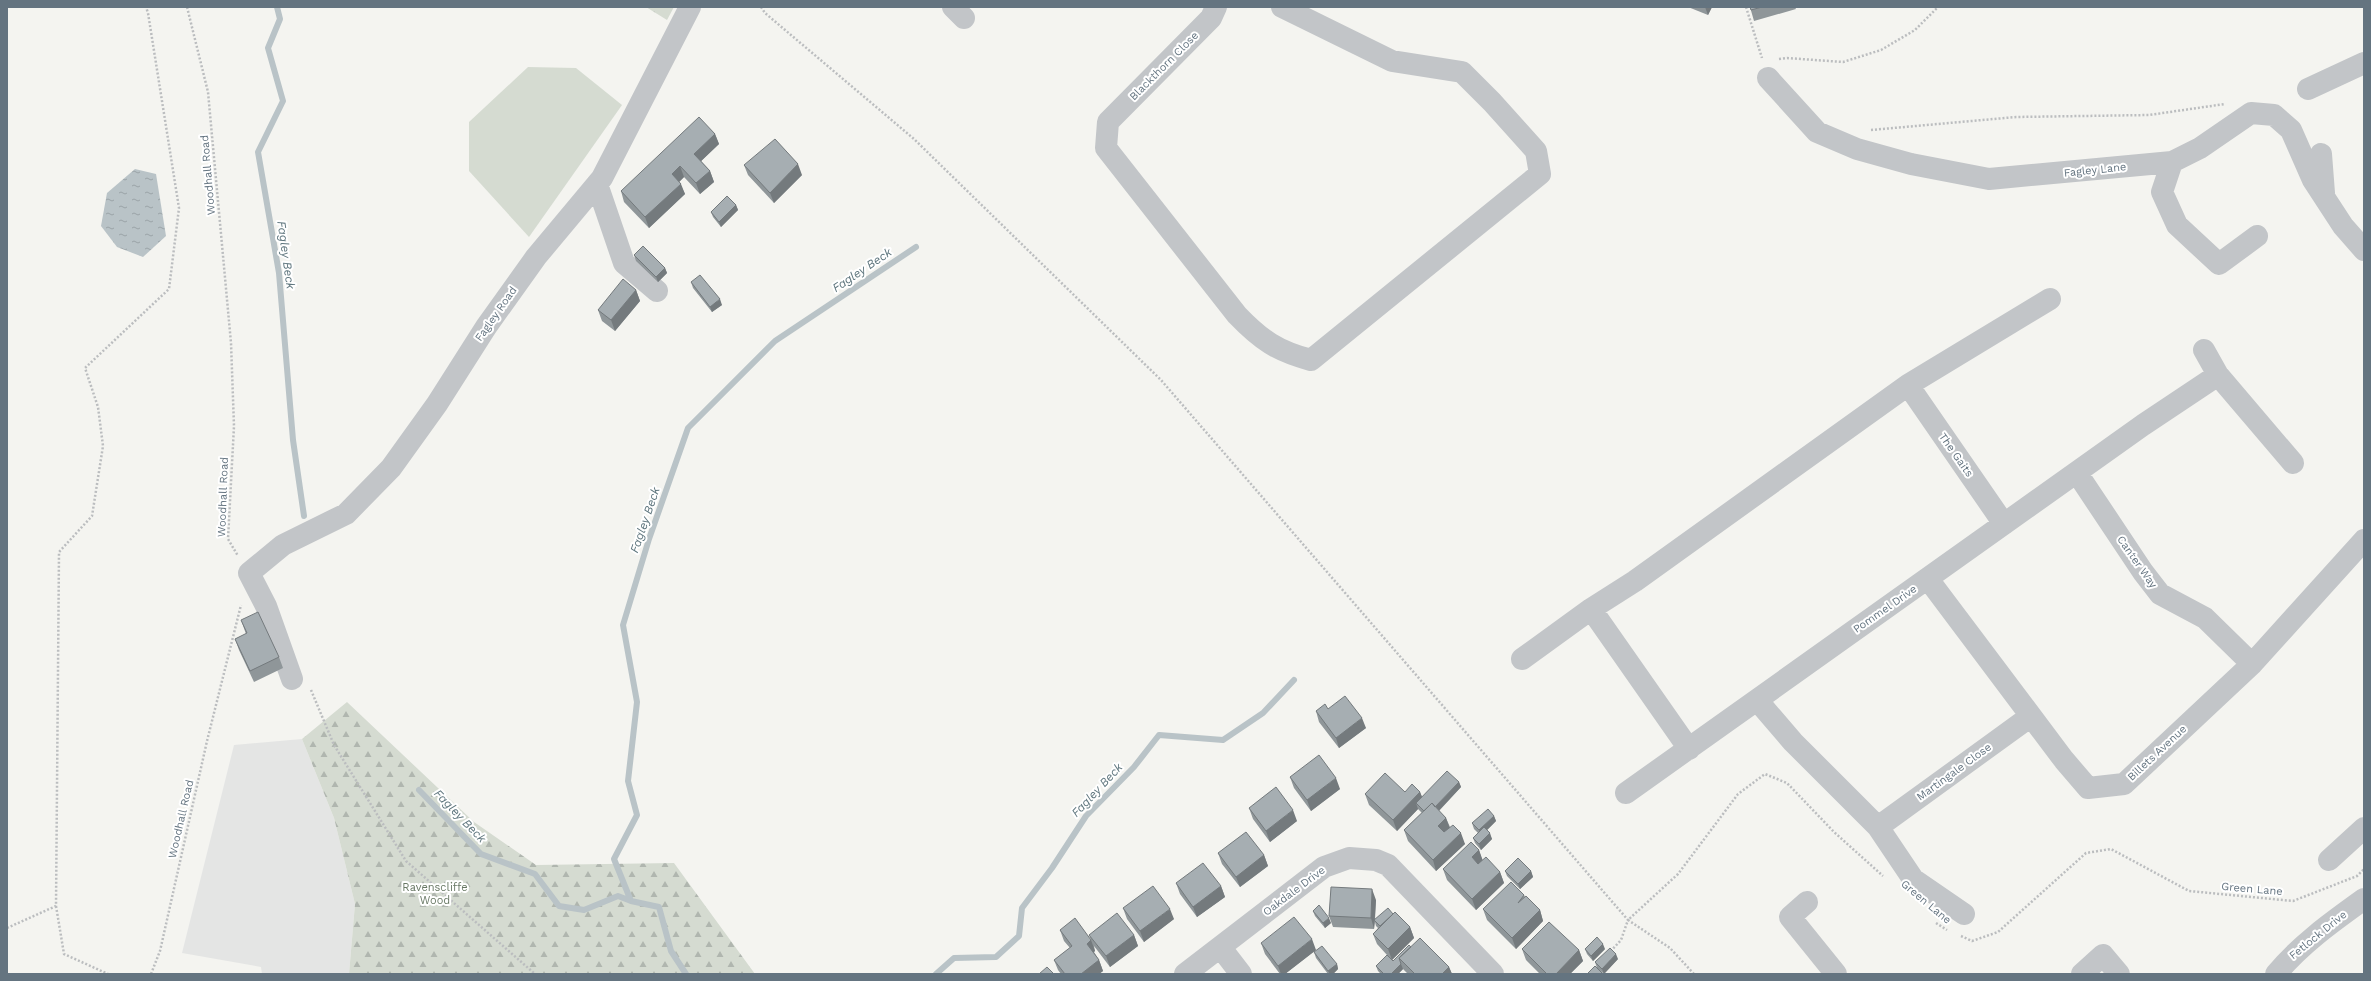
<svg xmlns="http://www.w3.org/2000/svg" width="2371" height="981" font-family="'Work Sans',sans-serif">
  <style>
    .built { fill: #e4e5e4 }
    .green { fill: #d5dbd1 }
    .forest { fill: url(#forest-firs) }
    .water { fill: url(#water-ripples) }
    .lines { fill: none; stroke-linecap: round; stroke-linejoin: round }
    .stream { stroke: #b9c3c7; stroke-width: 6 }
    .path { stroke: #bbbdbf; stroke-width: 2.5; stroke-dasharray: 2 2; stroke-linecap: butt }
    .minor { stroke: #c2c5c8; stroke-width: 22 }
    .wall { fill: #8f9699 }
    .shaded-wall { fill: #747a7d }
    .building { fill: #a6aeb2; stroke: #747a7d }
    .labels { text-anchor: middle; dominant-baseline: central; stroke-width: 4; stroke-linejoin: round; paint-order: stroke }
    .street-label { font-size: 11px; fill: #647480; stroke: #fff }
    .park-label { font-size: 11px; fill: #677763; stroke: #fff }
    .water-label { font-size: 12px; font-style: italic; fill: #5f767e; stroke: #fff }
  </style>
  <defs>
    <pattern id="forest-firs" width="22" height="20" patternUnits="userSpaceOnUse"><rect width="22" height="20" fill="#d5dbd1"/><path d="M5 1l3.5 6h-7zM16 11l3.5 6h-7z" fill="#b0b6af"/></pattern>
    <pattern id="water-ripples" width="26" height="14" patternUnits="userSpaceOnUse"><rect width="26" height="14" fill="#b9c3c7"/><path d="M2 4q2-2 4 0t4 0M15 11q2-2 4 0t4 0" fill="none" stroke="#9aa3a7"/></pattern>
  </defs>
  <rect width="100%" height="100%" fill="#f4f4f0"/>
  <path class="built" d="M 302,739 L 334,818 L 355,904 L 349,974 L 262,974 L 261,967 L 182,953 L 234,745 Z"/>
  <path class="green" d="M 528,67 L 576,68 L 622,105 L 529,237 L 469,171 L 469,122 Z"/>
  <path class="forest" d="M 646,7 L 674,7 L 667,20 Z
    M 347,702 L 474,822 L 536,865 L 674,863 L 755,974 L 349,974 L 355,904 L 334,818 L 302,739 Z"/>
  <path class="water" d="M 135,169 L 156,174 L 166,236 L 143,257 L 117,247 L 101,226 L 107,193 Z"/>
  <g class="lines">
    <path class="stream" d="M 277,7 L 280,19 L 268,48 L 283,101 L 258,152 L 279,273 L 293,440 L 304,516
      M 419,790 L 481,854 L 535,874 L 559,906 L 584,910 L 618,896 L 631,901
      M 686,974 L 671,951 L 659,907 L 631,901 L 614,859 L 637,815 L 628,781 L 637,702 L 623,625 L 649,539 L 688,428 L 775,341 L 916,247
      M 936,974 L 954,958 L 996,957 L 1019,936 L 1022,908 L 1052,868 L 1086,816 L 1134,767 L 1159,735 L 1223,740 L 1263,713 L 1294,680"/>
    <path class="path" d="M 187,7 L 208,92 L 231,343 L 234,426 L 228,539 L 238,556
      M 761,7 L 765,13 L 914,139 L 1161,380 L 1628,920 L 1621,940 L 1610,952
      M 1746,7 L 1762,58
      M 1779,59 L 1787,58 L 1843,62 L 1881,50 L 1915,30 L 1938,7
      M 1871,130 L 2016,117 L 2149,115 L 2225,104
      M 311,690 L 334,745 L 406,861 L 535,974
      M 56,906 L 64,954 L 108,974
      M 1936,923 L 1947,930
      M 7,928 L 56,906 L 59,552 L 92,516 L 103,446 L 98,407 L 85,368 L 169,289 L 179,208 L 148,13 L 146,7
      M 1961,936 L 1972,941 L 1998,932 L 2086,853 L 2111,849 L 2189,891 L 2293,901 L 2357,876 L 2364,869
      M 151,974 L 160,951 L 207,741 L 241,605
      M 1694,974 L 1670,948 L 1628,920 L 1678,874 L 1738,794 L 1765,774 L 1787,783 L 1834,832 L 1883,876"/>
    <path class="minor" d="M 953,7 L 964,18
      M 1216,7 L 1211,18 L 1108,122 L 1106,148 L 1237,315 C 1261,340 1277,351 1311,360 L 1540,174 L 1536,151 L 1492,102 L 1462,72 L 1392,61 L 1282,7
      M 1768,78 L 1817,132 L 1857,149 L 1911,164 L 1989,179 L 2172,162 L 2200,148 L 2251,113 L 2274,115 L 2291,130 L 2313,180 L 2343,226 L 2364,250
      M 2308,89 L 2364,63
      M 2321,154 L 2324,193
      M 2172,162 L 2162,192 L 2177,225 L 2219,264 L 2257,236
      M 597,184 L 624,263 L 657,291
      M 2204,350 L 2218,375 L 2293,463
      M 1908,385 L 2004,524
      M 2077,473 L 2143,572 L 2160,594 L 2205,618 L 2252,664
      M 1928,579 L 2064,760 L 2088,788 L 2124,784 L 2252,664 L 2364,540
      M 1591,609 L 1689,749
      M 1522,659 L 1591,609 L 1635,581 L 1908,385 L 2050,299
      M 292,679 L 266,606 L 249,573 L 283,545 L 346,514 L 391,468 L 437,404 L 486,327 L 536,257 L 602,178 L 690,7
      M 1757,700 L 1793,742 L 1878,827 L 1913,879 L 1964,914
      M 1626,793 L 2143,425 L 2218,375
      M 1878,827 L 2031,716
      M 2329,860 L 2364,828
      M 1807,902 L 1790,917 L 1836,974
      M 1221,948 L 1241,974
      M 1185,974 L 1324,867 L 1349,858 L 1376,860 L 1388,865 L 1493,974
      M 2082,974 L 2103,955 L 2119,974
      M 2276,974 C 2301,944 2332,922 2364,899"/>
  </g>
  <path class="wall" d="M 1688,7 L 1712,7 L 1708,15 Z
    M 1750,7 L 1795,7 L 1796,9 L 1754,21 Z
    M 715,134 L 719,144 L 701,161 L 710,171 L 714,182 L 700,194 L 684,177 L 679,182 L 685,194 L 649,228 L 624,202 L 621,191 Z
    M 744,165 L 802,175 L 774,203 L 748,175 Z
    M 736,205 L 738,210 L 721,227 L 713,217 L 711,212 Z
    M 634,255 L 665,268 L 667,273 L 658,282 L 636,261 Z
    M 691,282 L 722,305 L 712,312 L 693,288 Z
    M 636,290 L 640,301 L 615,331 L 602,321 L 598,310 Z
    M 241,620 L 279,657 L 283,668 L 254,682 L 239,650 L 235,639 L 246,634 Z
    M 1328,709 L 1366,728 L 1339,748 L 1319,722 L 1316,711 Z
    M 1290,777 L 1340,789 L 1311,811 L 1294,788 Z
    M 1459,782 L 1461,787 L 1439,811 L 1446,818 L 1450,827 L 1465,844 L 1436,871 L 1408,841 L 1404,830 L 1422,813 L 1418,809 L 1397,831 L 1369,805 L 1365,794 L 1420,792 L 1422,797 Z
    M 1249,808 L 1297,821 L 1270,842 L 1253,819 Z
    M 1494,816 L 1496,821 L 1487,830 L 1492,839 L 1481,850 L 1475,843 L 1473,838 L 1478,833 L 1474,829 L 1472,823 Z
    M 1479,850 L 1482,860 L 1500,872 L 1504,883 L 1476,910 L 1447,880 L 1443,869 Z
    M 1218,853 L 1264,855 L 1268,866 L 1240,887 L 1222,864 Z
    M 1505,871 L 1531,871 L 1533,877 L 1520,889 L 1507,876 Z
    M 1176,883 L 1221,886 L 1225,897 L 1197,917 L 1180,894 Z
    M 1524,895 L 1525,897 L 1540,910 L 1543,921 L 1516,949 L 1487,920 L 1483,909 Z
    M 1376,900 L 1375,920 L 1393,914 L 1410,927 L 1414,938 L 1392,960 L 1393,961 L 1411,947 L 1449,967 L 1452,974 L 1408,974 L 1403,969 L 1398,974 L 1381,974 L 1378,971 L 1376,966 L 1387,955 L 1377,944 L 1373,934 L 1378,928 L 1376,926 L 1375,922 L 1374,929 L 1333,927 L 1329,916 Z
    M 1123,908 L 1174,919 L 1144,942 L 1127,919 Z
    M 1313,911 L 1331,923 L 1325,928 L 1315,916 Z
    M 1060,930 L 1091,940 L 1089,935 L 1134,935 L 1138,946 L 1110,967 L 1094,946 L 1095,951 L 1094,952 L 1099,960 L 1103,971 L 1099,974 L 1061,974 L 1058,970 L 1054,960 L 1070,948 L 1064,941 Z
    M 1261,943 L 1316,950 L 1285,974 L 1280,974 L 1265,954 Z
    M 1522,949 L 1579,950 L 1583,961 L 1570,974 L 1540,974 L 1526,960 Z
    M 1585,949 L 1605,949 L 1593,961 L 1587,954 Z
    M 1314,952 L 1337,964 L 1338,969 L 1333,974 L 1328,974 L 1316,958 Z
    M 1618,959 L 1604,974 L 1597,968 L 1595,962 Z"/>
  <path class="shaded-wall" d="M 1705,7 L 1712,7 L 1708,15 Z
    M 715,134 L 719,144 L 697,165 L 694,154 Z
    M 798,164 L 802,175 L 774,203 L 770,193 Z
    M 680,166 L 684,177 L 676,185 L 672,174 Z
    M 710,171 L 714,182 L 700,194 L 696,183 Z
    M 681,184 L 685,194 L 649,228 L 645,217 Z
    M 736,205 L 738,210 L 721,227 L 719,222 Z
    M 665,268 L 667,273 L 658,282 L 656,277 Z
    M 636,290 L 640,301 L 615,331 L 611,320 Z
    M 720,299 L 722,305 L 712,312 L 710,307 Z
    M 1362,718 L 1366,728 L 1339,748 L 1336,738 Z
    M 1336,778 L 1340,789 L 1311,811 L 1307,800 Z
    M 1459,782 L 1461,787 L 1430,820 L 1428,815 Z
    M 1420,792 L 1424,802 L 1416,803 L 1418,809 L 1397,831 L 1393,820 Z
    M 1293,810 L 1297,821 L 1270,842 L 1266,831 Z
    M 1494,816 L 1496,821 L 1481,836 L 1479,830 Z
    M 1446,818 L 1450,829 L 1442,837 L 1438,826 Z
    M 1461,833 L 1465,844 L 1436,871 L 1433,860 Z
    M 1490,833 L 1492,839 L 1481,850 L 1479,844 Z
    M 1479,850 L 1483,861 L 1476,868 L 1472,857 Z
    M 1264,855 L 1268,866 L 1240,887 L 1236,877 Z
    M 1531,871 L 1533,877 L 1520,889 L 1518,884 Z
    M 1500,872 L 1504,883 L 1476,910 L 1472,899 Z
    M 1221,886 L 1225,897 L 1197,917 L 1193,907 Z
    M 1372,889 L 1376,900 L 1374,929 L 1371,918 Z
    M 1170,909 L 1174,919 L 1144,942 L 1140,931 Z
    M 1540,910 L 1543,921 L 1516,949 L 1512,938 Z
    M 1329,918 L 1331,923 L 1325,928 L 1323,923 Z
    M 1410,927 L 1414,938 L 1392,960 L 1388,949 Z
    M 1134,935 L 1138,946 L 1110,967 L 1106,956 Z
    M 1312,939 L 1316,950 L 1285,974 L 1281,974 L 1278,966 Z
    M 1091,940 L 1095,951 L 1091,954 L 1087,944 Z
    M 1603,944 L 1605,949 L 1593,961 L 1591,956 Z
    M 1579,950 L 1583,961 L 1570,974 L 1556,974 Z
    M 1616,954 L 1618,959 L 1604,974 L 1602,969 Z
    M 1099,960 L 1103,971 L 1099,974 L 1081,974 Z
    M 1337,964 L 1338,969 L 1333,974 L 1330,974 L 1328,971 Z
    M 1401,964 L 1403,969 L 1398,974 L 1391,974 Z
    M 1449,967 L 1452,974 L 1442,974 Z"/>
  <path class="building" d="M 1750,7 L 1762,7 L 1751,10 Z
    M 699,117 L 715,134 L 694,154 L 710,171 L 696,183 L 680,166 L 672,174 L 681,184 L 645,217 L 621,191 Z
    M 775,139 L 798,164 L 770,193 L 744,165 Z
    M 727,196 L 736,205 L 719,222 L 711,212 Z
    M 643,246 L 665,268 L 656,277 L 634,255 Z
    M 700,275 L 720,299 L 710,307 L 691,282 Z
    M 623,279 L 636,290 L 611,320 L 598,310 Z
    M 258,612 L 279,657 L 250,671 L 235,639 L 247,633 L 241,620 Z
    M 1345,696 L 1362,718 L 1336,738 L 1316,711 L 1325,704 L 1328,709 Z
    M 1319,755 L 1336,778 L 1307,800 L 1290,777 Z
    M 1447,771 L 1459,782 L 1435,807 L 1432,803 L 1424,811 L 1416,803 Z
    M 1385,773 L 1405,792 L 1412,784 L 1420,792 L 1393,820 L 1365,794 Z
    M 1276,787 L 1293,810 L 1266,831 L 1249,808 Z
    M 1432,803 L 1446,818 L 1438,826 L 1444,832 L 1453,825 L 1461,833 L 1433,860 L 1404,830 Z
    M 1488,809 L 1494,816 L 1479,830 L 1472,823 Z
    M 1484,827 L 1490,833 L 1479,844 L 1473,838 Z
    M 1246,832 L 1264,855 L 1236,877 L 1218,853 Z
    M 1471,842 L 1479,850 L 1472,857 L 1478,864 L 1486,857 L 1500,872 L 1472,899 L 1443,869 Z
    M 1518,858 L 1531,871 L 1518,884 L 1505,871 Z
    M 1203,863 L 1221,886 L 1193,907 L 1176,883 Z
    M 1511,882 L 1524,895 L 1518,903 L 1526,896 L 1540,910 L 1512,938 L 1483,909 Z
    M 1153,886 L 1170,909 L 1140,931 L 1123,908 Z
    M 1331,887 L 1372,889 L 1371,918 L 1329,916 Z
    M 1319,905 L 1329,918 L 1323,923 L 1313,911 Z
    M 1388,908 L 1393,914 L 1380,926 L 1374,920 Z
    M 1395,912 L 1410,927 L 1388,949 L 1373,934 Z
    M 1117,913 L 1134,935 L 1106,956 L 1089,935 Z
    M 1294,917 L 1312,939 L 1278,966 L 1261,943 Z
    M 1075,918 L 1091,940 L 1087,944 L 1099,960 L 1081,974 L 1065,974 L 1054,960 L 1072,946 L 1060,930 Z
    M 1549,922 L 1579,950 L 1556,974 L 1547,974 L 1522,949 Z
    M 1597,937 L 1603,944 L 1591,956 L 1585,949 Z
    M 1420,938 L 1449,967 L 1442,974 L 1415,974 L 1399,958 Z
    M 1409,945 L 1411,947 L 1399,958 L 1401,964 L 1391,974 L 1384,974 L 1376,966 L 1387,955 L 1393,961 Z
    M 1322,946 L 1337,964 L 1328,971 L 1314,952 Z
    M 1610,948 L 1616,954 L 1602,969 L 1595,962 Z
    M 1595,966 L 1603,974 L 1587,974 Z
    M 1047,967 L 1054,974 L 1039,974 Z"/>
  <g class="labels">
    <g class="street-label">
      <text transform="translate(1164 66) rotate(-45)">Blackthorn Close</text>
      <text transform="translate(2095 170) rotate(-6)">Fagley Lane</text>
      <text transform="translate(208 175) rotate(-95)">Woodhall Road</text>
      <text transform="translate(496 314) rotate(-55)">Fagley Road</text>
      <text transform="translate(1956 455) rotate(55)">The Gaits</text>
      <text transform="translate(223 497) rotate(-88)">Woodhall Road</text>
      <text transform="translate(2137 562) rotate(55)">Canter Way</text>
      <text transform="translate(1885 609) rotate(-35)">Pommel Drive</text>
      <text transform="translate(2157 753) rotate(-43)">Billets Avenue</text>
      <text transform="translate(1954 772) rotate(-36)">Martingale Close</text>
      <text transform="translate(181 819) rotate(-77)">Woodhall Road</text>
      <text transform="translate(2252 889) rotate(5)">Green Lane</text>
      <text transform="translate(1294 891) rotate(-37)">Oakdale Drive</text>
      <text transform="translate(1926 902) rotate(40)">Green Lane</text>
      <text transform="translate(2318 935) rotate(-39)">Fetlock Drive</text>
    </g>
    <g class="park-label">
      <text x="435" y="887">Ravenscliffe<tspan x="435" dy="13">Wood</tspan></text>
    </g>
    <g class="water-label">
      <text transform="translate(286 255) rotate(82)">Fagley Beck</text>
      <text transform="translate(862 270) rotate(-34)">Fagley Beck</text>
      <text transform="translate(645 520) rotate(-71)">Fagley Beck</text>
      <text transform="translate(1097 790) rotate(-47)">Fagley Beck</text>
      <text transform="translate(460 816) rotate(46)">Fagley Beck</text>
    </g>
  </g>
  <rect width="2371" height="981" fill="none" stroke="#647480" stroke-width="16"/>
</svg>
